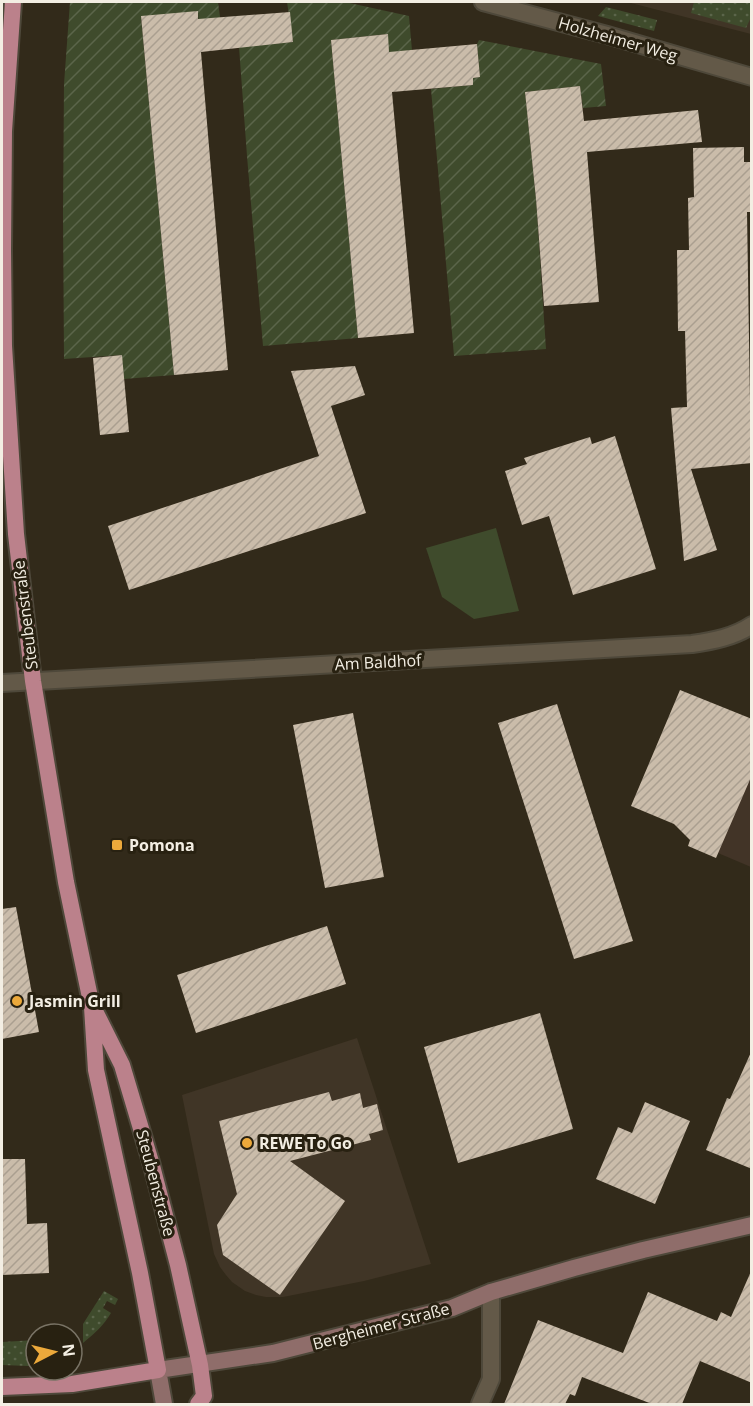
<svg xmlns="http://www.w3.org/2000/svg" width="753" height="1406" font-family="'Open Sans',sans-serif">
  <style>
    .commercial { fill: #403526 }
    .education { fill: #423427 }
    .grass { fill: url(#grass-dots) }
    .park { fill: #3f4b2c }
    .garden { fill: url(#garden-furrows) }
    .building { fill: url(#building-hatch) }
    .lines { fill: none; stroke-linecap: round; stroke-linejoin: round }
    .minor-casing { stroke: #4e483a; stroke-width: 20 }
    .secondary-casing { stroke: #4e483a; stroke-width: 20 }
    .primary-casing { stroke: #4e483a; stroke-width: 20 }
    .minor { stroke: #635948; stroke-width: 16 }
    .secondary { stroke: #8f6d6a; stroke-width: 16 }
    .primary { stroke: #bb818b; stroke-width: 16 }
    .poi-dot { fill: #eca93b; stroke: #282111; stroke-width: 2 }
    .labels { text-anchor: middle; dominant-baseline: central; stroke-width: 6; stroke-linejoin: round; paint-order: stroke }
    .street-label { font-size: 16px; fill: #f3eee3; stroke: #282111 }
    .poi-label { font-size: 16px; font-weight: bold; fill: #f3eee3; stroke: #282111; text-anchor: start }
  </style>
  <defs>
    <pattern id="grass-dots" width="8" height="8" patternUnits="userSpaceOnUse" patternTransform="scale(1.5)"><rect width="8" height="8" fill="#3f4b2c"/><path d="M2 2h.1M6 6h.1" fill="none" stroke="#5b654a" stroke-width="1.8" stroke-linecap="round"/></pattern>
    <pattern id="garden-furrows" width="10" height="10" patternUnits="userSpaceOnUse" patternTransform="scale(1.5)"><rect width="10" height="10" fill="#3f4b2c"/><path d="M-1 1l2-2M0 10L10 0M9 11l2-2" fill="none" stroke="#5b654a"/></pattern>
    <pattern id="building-hatch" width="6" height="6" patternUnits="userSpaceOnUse" patternTransform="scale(1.5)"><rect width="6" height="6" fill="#cabcaa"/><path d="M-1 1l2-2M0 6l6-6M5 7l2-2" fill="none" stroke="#aa9f90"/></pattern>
  </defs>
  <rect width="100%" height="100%" fill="#322a1a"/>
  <path class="commercial" d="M 627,2 L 751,2 L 751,34 Z
    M 357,1038 L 431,1264 L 364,1281 L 283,1297 L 266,1297 L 256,1295 L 245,1291 L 232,1282 L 226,1275 L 220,1267 L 214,1254 L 182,1095 Z"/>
  <path class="education" d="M 751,773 L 751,867 L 718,853 Z"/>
  <path class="grass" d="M 694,2 L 751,2 L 751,17 L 746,28 L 691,13 Z
    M 606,7 L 657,20 L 654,31 L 598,16 Z
    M 104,1291 L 118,1299 L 115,1305 L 107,1301 L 103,1308 L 111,1313 C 104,1325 94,1334 83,1343 L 83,1324 Z
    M 36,1340 L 36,1364 L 28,1366 L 2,1365 L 2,1342 Z"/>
  <path class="park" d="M 496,528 L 519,611 L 474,619 L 442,597 L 426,548 Z"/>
  <path class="garden" d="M 70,2 L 218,2 L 221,24 L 199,27 L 198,12 L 141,17 L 174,375 L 124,379 L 121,355 L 64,359 L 63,213 L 64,84 Z
    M 287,2 L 345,2 L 409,16 L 415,85 L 392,87 L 387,34 L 331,40 L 358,338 L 263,346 L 247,156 L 239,47 L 293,42 Z
    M 479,40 L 601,64 L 606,106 L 583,108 L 580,86 L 525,92 L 536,199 L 546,349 L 454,356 L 431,89 L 473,85 L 473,78 L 480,77 L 477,44 Z"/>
  <path class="building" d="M 198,11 L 198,19 L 290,12 L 293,42 L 201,52 L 228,370 L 174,375 L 141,16 Z
    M 388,34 L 389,52 L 477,44 L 480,77 L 473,78 L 473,85 L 392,92 L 414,333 L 358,338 L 331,40 Z
    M 580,86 L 584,121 L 698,110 L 702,142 L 587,152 L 599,302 L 544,306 L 536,199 L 525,92 Z
    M 744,147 L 744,162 L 751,162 L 752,212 L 747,212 L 750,401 L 752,400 L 752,463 L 691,469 L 717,550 L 684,561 L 671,408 L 687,407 L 685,331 L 678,331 L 677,250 L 689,250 L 688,198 L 694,197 L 693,148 Z
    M 122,355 L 129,432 L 100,435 L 93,358 Z
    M 355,366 L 365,395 L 331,406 L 366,513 L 129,590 L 108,526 L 319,456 L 291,371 Z
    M 615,436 L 656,569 L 573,595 L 549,516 L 522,525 L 505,471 L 527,464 L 524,458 L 590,437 L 592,444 Z
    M 680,690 L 752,719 L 752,775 L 716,858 L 688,846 L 690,840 L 674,824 L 631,806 Z
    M 557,704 L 633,941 L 574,959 L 498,723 Z
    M 353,713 L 384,877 L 325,888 L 293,725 Z
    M 16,907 L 39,1032 L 2,1039 L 2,909 Z
    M 327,926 L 346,984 L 196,1033 L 177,975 Z
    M 540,1013 L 573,1129 L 458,1163 L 424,1047 Z
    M 752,1050 L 752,1169 L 706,1150 L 727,1098 L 730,1099 Z
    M 329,1092 L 332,1101 L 360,1093 L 363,1108 L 377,1104 L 383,1130 L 369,1134 L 371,1140 L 290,1161 L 345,1201 L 280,1295 L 223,1255 L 217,1225 L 237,1194 L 219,1121 Z
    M 645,1102 L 690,1121 L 655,1204 L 596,1179 L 618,1127 L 632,1133 Z
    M 2,1159 L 25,1159 L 27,1224 L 47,1223 L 49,1273 L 2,1275 Z
    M 752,1269 L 752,1383 L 700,1361 L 682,1404 L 652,1404 L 582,1377 L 575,1396 L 570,1394 L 565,1404 L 504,1404 L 538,1320 L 623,1353 L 648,1292 L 717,1321 L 721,1312 L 731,1317 Z"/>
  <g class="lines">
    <g class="minor-casing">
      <path id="minor" d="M 483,2 L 607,35 L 752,77
        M 2,683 L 692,644 C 713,641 734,637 752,625
        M 480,1404 L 491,1379 L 491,1292"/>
    </g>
    <g class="secondary-casing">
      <path id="secondary" d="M 164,1404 L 158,1370 L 273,1353 L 452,1308 L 491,1292 L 574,1268 L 643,1250 L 752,1225"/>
    </g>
    <g class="primary-casing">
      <path id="primary" d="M 96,1013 L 122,1065 L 151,1162 L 178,1265 L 200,1365 L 204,1396 L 198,1404
        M 2,1387 L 72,1384 L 158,1370 L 140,1273 L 96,1070 L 92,1007 L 66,882 L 33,681 L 16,534 L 4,346 L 3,250 L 4,131 L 13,2"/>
    </g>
    <use href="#minor" class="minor"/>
    <use href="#secondary" class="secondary"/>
    <use href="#primary" class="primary"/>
  </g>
  <g class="poi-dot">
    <rect x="111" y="839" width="12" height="12" rx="3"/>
    <circle cx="17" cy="1001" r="6"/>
    <circle cx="247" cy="1143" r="6"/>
  </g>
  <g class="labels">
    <g class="street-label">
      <text transform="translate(618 39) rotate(16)">Holzheimer Weg</text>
      <text transform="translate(25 615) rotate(-97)">Steubenstraße</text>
      <text transform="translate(378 662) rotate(-3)">Am Baldhof</text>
      <text transform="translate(156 1183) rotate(75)">Steubenstraße</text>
      <text transform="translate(381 1326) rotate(-15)">Bergheimer Straße</text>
    </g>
    <g class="poi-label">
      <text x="129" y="845">Pomona</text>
      <text x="29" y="1001">Jasmin Grill</text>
      <text x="259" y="1143">REWE To Go</text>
    </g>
  </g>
  <rect width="753" height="1406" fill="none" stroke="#f3eee3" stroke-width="6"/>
  <g transform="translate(54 1352) rotate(83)"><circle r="28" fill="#282111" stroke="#797365" stroke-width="1.5"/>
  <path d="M0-4.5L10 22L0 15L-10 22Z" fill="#eca93b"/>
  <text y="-9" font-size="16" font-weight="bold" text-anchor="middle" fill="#f3eee3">N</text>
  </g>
</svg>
